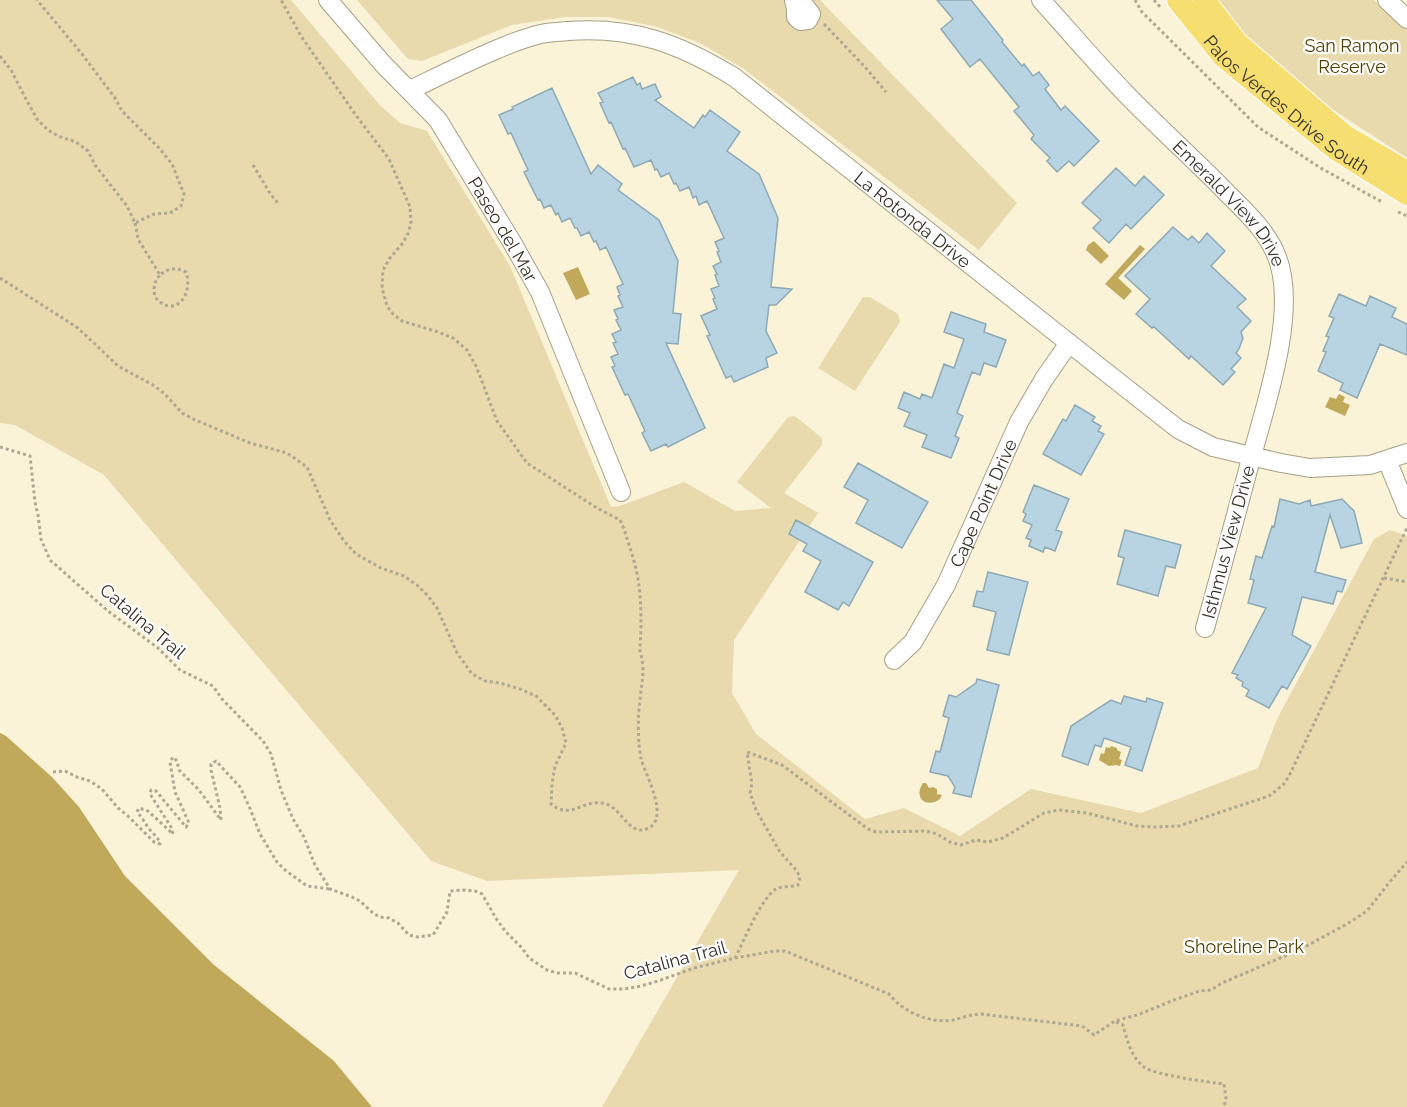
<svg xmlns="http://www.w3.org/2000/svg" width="1407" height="1107" font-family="Raleway,sans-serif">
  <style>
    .green { fill: #e8daac }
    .water { fill: #c0a95b }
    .building { fill: #b8d4e2; stroke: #8da9b6; stroke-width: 1.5 }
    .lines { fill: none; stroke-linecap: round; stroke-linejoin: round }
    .minor-casing { stroke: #a79f86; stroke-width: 20 }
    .major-casing { stroke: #fff; stroke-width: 24 }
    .path { stroke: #ada793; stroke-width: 3; stroke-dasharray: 3 3; stroke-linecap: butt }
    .minor { stroke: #fff; stroke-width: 18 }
    .major { stroke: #f7de70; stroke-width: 22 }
    .labels { text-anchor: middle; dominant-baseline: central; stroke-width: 4.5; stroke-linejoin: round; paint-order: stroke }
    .park-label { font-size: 18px; fill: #524200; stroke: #fff }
    .street-label { font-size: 18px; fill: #353228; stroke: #fff }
  </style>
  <rect width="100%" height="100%" fill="#fbf3d8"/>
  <path class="green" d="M 0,0 L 291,0 L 379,104 L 400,123 L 427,131 L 510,266 L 611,507 L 620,506 L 684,482 L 735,511 L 771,508 L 737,482 L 788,417 L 795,416 L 822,438 L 822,445 L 784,493 L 818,513 L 734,640 L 732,693 L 756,734 L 865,819 L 904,808 L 960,836 L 1031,789 L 1141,813 L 1258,768 L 1277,719 L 1374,539 L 1390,530 L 1407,536 L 1407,1107 L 602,1107 L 739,870 L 487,881 L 431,861 L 104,475 L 15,425 L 0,423 Z
    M 357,0 L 820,0 L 1017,203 L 979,250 L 744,69 L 700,43 L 654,26 L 608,17 L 565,17 L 512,25 L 422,61 L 408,59 Z
    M 1214,0 L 1374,0 L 1407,28 L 1407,158 L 1289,81 L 1232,23 Z
    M 863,297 L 870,297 L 898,314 L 900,322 L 855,391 L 818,368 Z"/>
  <path class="water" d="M 1094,241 L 1109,256 L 1101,264 L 1086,250 L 1088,245 Z
    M 1140,245 L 1145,249 L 1118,278 L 1132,291 L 1124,300 L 1105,284 Z
    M 578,267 L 590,294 L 576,300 L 563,273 Z
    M 1339,394 L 1345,397 L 1343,402 L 1350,405 L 1345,416 L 1325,407 L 1330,397 L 1336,399 Z
    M 0,733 L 6,736 L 52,777 L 79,807 L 125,876 L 214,965 L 334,1061 L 372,1107 L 0,1107 Z
    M 1111,746 L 1117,748 L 1117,750 L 1121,752 L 1119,759 L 1122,760 L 1120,766 L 1116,765 L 1109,766 L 1099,760 L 1101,753 L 1104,754 L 1106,747 L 1110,748 Z
    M 923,783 L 926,783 L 929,788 L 933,787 L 937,789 L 937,794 L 942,795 L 940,799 C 926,809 913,798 923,783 Z"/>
  <path class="building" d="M 937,0 L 971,0 L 1003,40 L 1002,42 L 1022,66 L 1024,64 L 1033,76 L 1039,72 L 1049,85 L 1045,89 L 1061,110 L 1065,106 L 1099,141 L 1074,166 L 1069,161 L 1057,172 L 1047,161 L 1050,158 L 1031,139 L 1034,135 L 1014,111 L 1019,107 L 980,59 L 970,67 L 941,29 L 953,19 Z
    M 633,77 L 637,85 L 640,83 L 642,89 L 655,84 L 661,97 L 655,100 L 694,128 L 703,115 L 705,117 L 710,110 L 740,132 L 727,151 L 759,174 L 778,218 L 771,287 L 792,289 L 776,305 L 769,305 L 766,331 L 777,353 L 766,358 L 768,367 L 734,382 L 731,376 L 726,378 L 707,336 L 710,335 L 701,316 L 717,309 L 713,299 L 715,298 L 711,289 L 719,286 L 715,275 L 717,274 L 713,266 L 721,262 L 717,252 L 719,251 L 715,242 L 724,238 L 707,201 L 699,205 L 696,196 L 693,198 L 689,187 L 680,191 L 676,183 L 674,184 L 669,173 L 661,177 L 657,169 L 655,170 L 651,160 L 634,167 L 625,148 L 623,149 L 611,122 L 609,123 L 600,103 L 603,102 L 598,93 Z
    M 552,88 L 591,174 L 598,165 L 622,184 L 618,190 L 659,220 L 678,261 L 673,313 L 681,314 L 678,344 L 666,343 L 705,428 L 668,447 L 666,444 L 651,451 L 642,433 L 645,431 L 628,394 L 625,395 L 612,367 L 615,366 L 611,357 L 618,354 L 613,343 L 616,342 L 612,334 L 621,330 L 616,320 L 618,319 L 614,310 L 623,307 L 618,296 L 620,295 L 617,287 L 623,284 L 606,247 L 600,250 L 596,241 L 594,242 L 589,232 L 581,236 L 577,228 L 575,228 L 570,218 L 562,222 L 558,213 L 556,215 L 551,205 L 544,208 L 540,199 L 538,200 L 524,172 L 528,170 L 511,133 L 508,134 L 499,115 L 513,109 L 512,107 Z
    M 1116,168 L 1135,186 L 1144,176 L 1164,195 L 1131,229 L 1126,224 L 1109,243 L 1093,228 L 1101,220 L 1082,203 Z
    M 1173,227 L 1188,240 L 1192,236 L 1199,243 L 1207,233 L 1225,251 L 1211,266 L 1246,299 L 1237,307 L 1251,321 L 1241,332 L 1243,338 L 1239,349 L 1236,353 L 1241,358 L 1231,369 L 1235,372 L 1223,385 L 1191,356 L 1189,359 L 1154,327 L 1152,328 L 1136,314 L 1150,299 L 1125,276 Z
    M 1339,294 L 1366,306 L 1370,296 L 1396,308 L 1392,317 L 1407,324 L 1407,355 L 1380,344 L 1357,398 L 1340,390 L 1343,383 L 1318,371 L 1326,352 L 1323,351 L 1329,337 L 1326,336 L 1334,318 L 1329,316 Z
    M 951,312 L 986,324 L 984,332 L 1006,340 L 996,367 L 984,363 L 980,375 L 972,372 L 957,413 L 963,416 L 955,436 L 959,438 L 951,458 L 922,447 L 927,435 L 904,426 L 910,413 L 898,408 L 904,392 L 920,399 L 922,394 L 932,398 L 944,364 L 954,368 L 964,339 L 944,332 Z
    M 1075,405 L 1095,417 L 1092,421 L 1101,426 L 1098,431 L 1104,434 L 1081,475 L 1043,454 L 1063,419 L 1066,421 Z
    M 858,463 L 928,502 L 902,548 L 856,523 L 868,500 L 844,487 Z
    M 1034,485 L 1069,499 L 1056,530 L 1062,532 L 1055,551 L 1045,547 L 1043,552 L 1029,546 L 1031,540 L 1026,538 L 1032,525 L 1023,521 L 1026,514 L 1023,512 Z
    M 1280,499 L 1299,504 L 1310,500 L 1311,506 L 1342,499 L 1354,511 L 1362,543 L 1341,548 L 1330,515 L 1315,572 L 1346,580 L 1342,592 L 1337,591 L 1333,604 L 1302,597 L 1292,635 L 1311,646 L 1287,689 L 1282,686 L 1269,708 L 1246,696 L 1249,690 L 1242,686 L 1243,682 L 1236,678 L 1238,675 L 1232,673 L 1266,608 L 1248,603 L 1254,580 L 1250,579 L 1256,556 L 1262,558 L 1272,526 L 1274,527 Z
    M 796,520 L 873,562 L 849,606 L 843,602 L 838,610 L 805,592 L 821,561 L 803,551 L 807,544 L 789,534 Z
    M 1125,530 L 1181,545 L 1175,568 L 1166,566 L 1158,596 L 1117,584 L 1124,558 L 1118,556 Z
    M 988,572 L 1028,582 L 1009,655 L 987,650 L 996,612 L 973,606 L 977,591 L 983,592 Z
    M 977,679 L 999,685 L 971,797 L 953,793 L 955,787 L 948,776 L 930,772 L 936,751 L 940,752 L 949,718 L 943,716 L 949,695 L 956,697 L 976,683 Z
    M 1124,696 L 1146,702 L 1147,698 L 1163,703 L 1142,771 L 1125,765 L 1131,747 L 1104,738 L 1101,747 L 1095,745 L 1088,765 L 1062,756 L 1071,726 L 1111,700 L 1121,704 Z"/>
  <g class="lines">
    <g class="minor-casing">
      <g id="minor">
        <path id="s1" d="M 328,0 L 383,64 L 438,120 L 513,244 L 540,292 L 621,492"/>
        <path d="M 794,0 L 796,9 L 796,17 L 800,21 L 808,20 L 811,14 L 800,0"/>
        <path id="s2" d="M 1041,0 C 1069,31 1097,64 1126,94 C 1159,128 1194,159 1227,193 C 1246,212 1267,231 1277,257 C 1299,313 1263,412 1248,470 C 1234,522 1220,575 1205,628"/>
        <path d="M 1387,0 L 1407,19"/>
        <path id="s3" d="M 410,90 C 437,77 465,63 493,51 C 509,44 524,38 541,34 C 550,32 559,32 568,31 C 633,26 680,44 734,77 L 1069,343 L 1178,429 L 1213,447 L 1281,463 L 1310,468 L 1370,465 L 1407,453"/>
        <path d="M 1387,460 L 1407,509"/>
        <path id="s4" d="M 894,660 L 913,642 L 946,585 L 1019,422 L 1044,379 L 1069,343"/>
      </g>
    </g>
    <g class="major-casing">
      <g id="major">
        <path id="s5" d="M 1178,0 L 1224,57 L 1337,150 L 1407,194"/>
        <path d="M 1204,0 L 1237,43 L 1345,136 L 1407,172"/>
      </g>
    </g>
    <path class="path" d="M 1135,0 L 1142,12 L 1258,127 L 1319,167 L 1382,202
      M 1154,0 L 1161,8
      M 824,24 L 865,67 L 886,92
      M 0,56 L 11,70 L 27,101 L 37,119 L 48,130 L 58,136 L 76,142 L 88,151 L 95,165 L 127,206 L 135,223 L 154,214 L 170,213 L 181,206 L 184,194 L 172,164 L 160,149 L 122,111 L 115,98 L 82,54 L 37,0
      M 253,165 L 271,195 L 279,204
      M 1398,212 L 1407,216
      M 135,223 L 138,239 L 160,275 C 169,267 177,268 186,272 C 194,295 174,320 155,297 C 153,289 154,281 160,275
      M 0,278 L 78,328 L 118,366 L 153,385 L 165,394 L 182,413 L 193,419 L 250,443 L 287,453 L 307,467 L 330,520 L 344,541 L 356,554 L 381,568 L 404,576 L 417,585 L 428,596 L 437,608 L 457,653 L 472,674 L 485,681 L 500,683 L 520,689 L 536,696 L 555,715 L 562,728 L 566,743 L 555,766 L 552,784 L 551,804 C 570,820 583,800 602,803 C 621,805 628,836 646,829 C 672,821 645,774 641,759 C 640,755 640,750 639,745 C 638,731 638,715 640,700 C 641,689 643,679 643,668 C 643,662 641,656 640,650 C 640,643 641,635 641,627 C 641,614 641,600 639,586 C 637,567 630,548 624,529 L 620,520 L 597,508 L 527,463 L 497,421 L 476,366 L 467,350 L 453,338 L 438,332 L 402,321 L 393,314 L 387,306 L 382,288 L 383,270 L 390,258 L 402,244 L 408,234 L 411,222 L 410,207 L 389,159 L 355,114 L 301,36 L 281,0
      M 0,447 L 30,456 L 35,502 L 38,515 L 41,539 L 50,560 L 108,611 L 158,648 L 180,670 L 213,686 L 222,699 L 263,741 L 271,754 L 281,790 L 293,819 L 304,837 L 315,865 L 330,889 L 352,897 L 360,901 L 374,914 L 380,917 L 389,918 L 398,923 L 409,935 L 417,937 L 433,935 L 447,912 L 450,891 L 465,890 L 475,891 L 482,894 L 497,920 L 506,932 L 522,948 L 529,958 L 547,970 L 557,973 L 575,973 L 609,989 L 624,989 L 641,986 L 661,980 L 694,968 L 735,958 L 775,951 L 785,951 L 889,994 C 903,1012 930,1024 953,1020 C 962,1018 971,1014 981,1014 L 1082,1026 L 1094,1035 L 1115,1021 L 1140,1014 L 1174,1000 L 1200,991 L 1211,990 L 1222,983 L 1301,949 L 1347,924 L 1367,911 L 1388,884 L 1407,862
      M 1384,578 L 1407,582
      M 53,772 L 65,771 L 77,777 L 90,781 L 102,789 L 118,808 L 128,816 L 154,842 L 160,844 C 158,837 155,836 150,830 C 145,824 143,818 137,812 L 139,808 L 148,811 L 173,834 L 171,827 L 150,794 L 151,790 L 156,791 L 186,827 L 189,823 L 175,792 L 170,762 L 173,757 L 177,761 L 179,770 L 199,790 L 221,820 L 220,808 L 211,770 L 211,764 L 216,761 L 240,787 L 249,806 L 260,834 L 277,862 L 285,870 L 307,886 L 330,889
      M 735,958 C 744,941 761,898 776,889 C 781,886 792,887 798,885 L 800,877 L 796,870 L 780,852 L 756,810 L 750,793 L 752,784 L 747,752 L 782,765 L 868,829 L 876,832 L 926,831 L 937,834 L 950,842 L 961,845 L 976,840 L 988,842 L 1003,838 L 1044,813 L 1059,810 L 1087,813 L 1137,826 L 1154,827 L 1179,826 L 1269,796 L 1283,785 L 1289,776 L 1407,528
      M 1116,1022 L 1123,1025 C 1127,1040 1131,1057 1144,1067 C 1155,1075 1208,1082 1224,1084 L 1226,1098 L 1224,1107"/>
    <use href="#minor" class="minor"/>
    <use href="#major" class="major"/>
  </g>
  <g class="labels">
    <g class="park-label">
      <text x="1352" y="45">San Ramon<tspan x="1352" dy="21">Reserve</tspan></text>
      <text x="1244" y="946">Shoreline Park</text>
    </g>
    <g class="street-label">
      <text stroke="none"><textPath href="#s5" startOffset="152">Palos Verdes Drive South</textPath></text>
      <text stroke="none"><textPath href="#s2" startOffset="278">Emerald View Drive</textPath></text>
      <text stroke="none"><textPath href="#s3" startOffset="574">La Rotonda Drive</textPath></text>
      <text stroke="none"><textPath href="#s1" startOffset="290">Paseo del Mar</textPath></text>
      <text stroke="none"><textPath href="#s4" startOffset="182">Cape Point Drive</textPath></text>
      <text transform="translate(1228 542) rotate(-75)">Isthmus View Drive</text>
      <text transform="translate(143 621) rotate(40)">Catalina Trail</text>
      <text transform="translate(675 960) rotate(-15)">Catalina Trail</text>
    </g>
  </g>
</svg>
